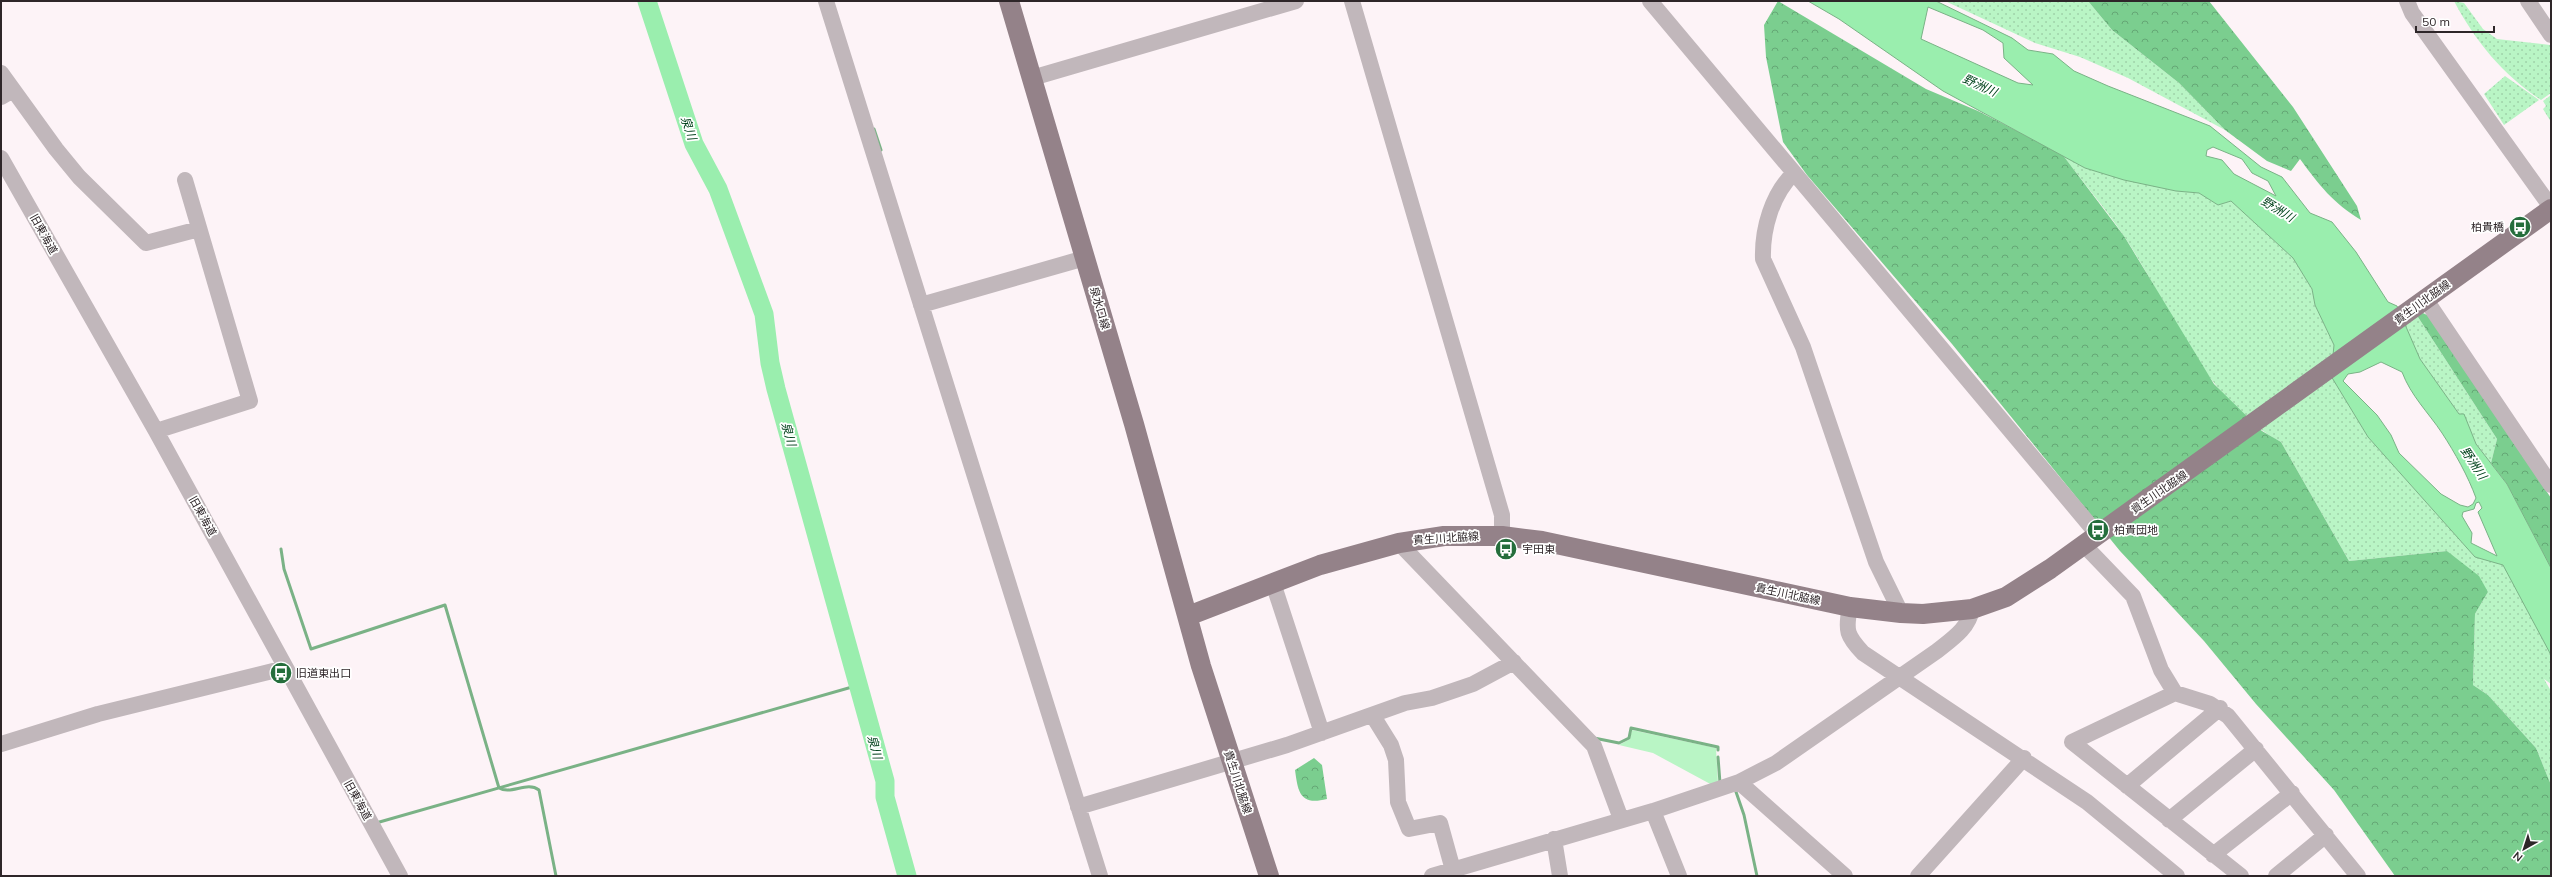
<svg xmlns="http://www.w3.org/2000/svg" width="2552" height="877" font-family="Mulish,'Noto Sans JP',sans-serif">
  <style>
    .grass { fill: url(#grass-dots) }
    .forest { fill: url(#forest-crowns) }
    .park { fill: #b9f5c5 }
    .water { fill: #9aeeae; stroke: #7ab286; fill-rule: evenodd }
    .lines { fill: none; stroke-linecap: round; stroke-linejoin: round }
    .stream { stroke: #7ab286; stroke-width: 3 }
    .river { stroke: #9aeeae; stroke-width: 19 }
    .minor { stroke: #c1b7bb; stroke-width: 16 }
    .major { stroke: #948289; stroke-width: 20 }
    .labels { text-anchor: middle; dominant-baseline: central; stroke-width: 3.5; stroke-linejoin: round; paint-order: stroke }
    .poi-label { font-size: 11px; fill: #2e2629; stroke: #fff; text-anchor: start }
    .street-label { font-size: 11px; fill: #2e2629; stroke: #fff }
    .water-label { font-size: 12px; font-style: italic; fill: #00421b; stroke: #fff }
  </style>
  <defs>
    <pattern id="grass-dots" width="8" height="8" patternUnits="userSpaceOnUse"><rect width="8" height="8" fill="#b9f5c5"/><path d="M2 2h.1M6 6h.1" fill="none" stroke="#9fd2a9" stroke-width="1.8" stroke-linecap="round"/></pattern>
    <pattern id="forest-crowns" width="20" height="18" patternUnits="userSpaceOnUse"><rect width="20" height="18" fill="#7bce8f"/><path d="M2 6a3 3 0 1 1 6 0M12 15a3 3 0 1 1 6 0" fill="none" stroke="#65a775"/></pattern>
  </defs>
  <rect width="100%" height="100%" fill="#fdf3f7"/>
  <path class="grass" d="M 1945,1 L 2088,1 L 2112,30 L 2179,83 L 2225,130 L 2128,78 L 2080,57 L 2035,43 Z
    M 2454,1 L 2464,3 L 2483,29 L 2497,39 L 2550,45 L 2551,93 L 2541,100 C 2503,75 2475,41 2454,1 Z
    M 2505,76 L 2539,100 L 2504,125 L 2484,94 Z
    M 2551,95 L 2551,122 L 2543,109 L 2546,106 L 2543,101 Z
    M 2062,154 L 2085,168 L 2176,191 L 2199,193 L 2218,205 L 2231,201 L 2293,258 L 2312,289 L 2315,305 L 2334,345 L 2331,376 L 2368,437 L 2475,557 L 2503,564 L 2551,655 L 2551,684 L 2544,679 L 2551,691 L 2551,785 L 2536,748 L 2488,695 L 2473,685 L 2475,614 L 2488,592 L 2447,551 L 2349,561 L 2281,442 C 2203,399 2171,307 2124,236 C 2105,208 2082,181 2062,154 Z
    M 2416,314 L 2497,439 L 2491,463 L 2476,444 L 2464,415 L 2459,414 L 2420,359 L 2403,323 Z"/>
  <path class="forest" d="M 1778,1 L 1926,89 L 1978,111 L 2062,154 L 2124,236 L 2214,384 L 2262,431 L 2281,442 L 2349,561 L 2447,551 L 2479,576 L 2488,592 L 2475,614 L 2473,685 L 2488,695 L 2536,748 L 2551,785 L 2551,876 L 2395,876 L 2334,790 L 2256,704 L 2204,641 L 2120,551 L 1952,344 L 1807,175 L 1783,142 L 1766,57 L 1764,25 Z
    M 2088,1 L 2209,1 L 2293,107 L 2357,206 L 2361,220 C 2333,203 2319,185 2300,159 L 2291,171 L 2267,161 L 2225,130 L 2179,83 L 2112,30 Z
    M 2423,313 L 2431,317 L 2551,498 L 2551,568 L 2507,484 L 2491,463 L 2497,439 L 2416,314 Z
    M 1314,758 L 1322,765 L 1327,799 C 1300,806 1298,792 1295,770 Z"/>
  <path class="park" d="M 1632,730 L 1716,748 L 1718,783 L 1714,786 L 1653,753 L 1619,745 L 1630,739 Z"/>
  <path class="water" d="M 1808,1 L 1936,1 L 2012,38 L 2028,50 L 2053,54 L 2074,71 L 2108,86 L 2210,126 L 2261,167 L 2282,177 L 2310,213 L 2332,222 L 2356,252 L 2388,302 L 2397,306 L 2420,359 L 2459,414 L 2464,414 L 2476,444 L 2507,484 L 2551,568 L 2551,655 L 2503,565 L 2475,557 L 2368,437 L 2331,376 L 2334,345 L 2315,305 L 2312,289 L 2293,258 L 2231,201 L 2218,205 L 2199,193 L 2176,191 L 2124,180 L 2085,168 L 1943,91 L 1839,19 ZM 1928,7 L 1983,30 L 2003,43 L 2004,58 L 2033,85 L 2018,83 L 1921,39 ZM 2213,147 L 2242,159 L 2252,173 L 2268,181 L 2276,196 L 2234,174 L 2222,160 L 2206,156 L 2207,150 ZM 2381,362 L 2402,372 C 2411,396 2428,412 2442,433 C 2455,453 2468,476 2476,498 L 2473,504 L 2468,507 L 2460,505 L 2441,494 L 2399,453 L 2391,435 L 2377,415 L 2343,381 L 2348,374 L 2360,372 ZM 2479,502 L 2482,508 L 2478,512 L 2497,556 L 2471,543 L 2472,533 L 2462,516 L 2463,512 L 2474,509 L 2476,503 Z"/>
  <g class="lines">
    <path class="stream" d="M 874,129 L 881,150
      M 281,549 L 284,569 L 311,649 L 445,605 L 499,788
      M 1594,738 L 1619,743 L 1629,738 L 1631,728 L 1718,747 L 1718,750
      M 1718,757 L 1720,783
      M 499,788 C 511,795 527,781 539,790 L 556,876
      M 1735,789 L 1744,815 L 1757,876
      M 376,823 L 859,685"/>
    <path class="river" d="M 647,1 L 694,144 L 718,189 L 764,314 L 770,363 L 776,389 L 885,781 L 885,797 L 907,876"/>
    <path class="minor" d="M 826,1 L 1100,876
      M 1352,1 L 1502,515 L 1502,536
      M 1650,1 L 2098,535
      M 2407,1 L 2412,13 L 2551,207
      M 2528,1 L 2551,35
      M 1,73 L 56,149 L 79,177 L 146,243 L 199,229
      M 1032,78 L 1296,1
      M 1,97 L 13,90
      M 1,158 L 156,431 L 400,876
      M 1794,173 C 1772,194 1762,229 1763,259 L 1803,347 L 1876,562 L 1901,613
      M 2426,300 L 2551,485
      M 921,305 L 1085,258
      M 156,431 L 250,401 L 185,180
      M 1399,543 L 1594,746 L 1621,819
      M 2084,545 L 2133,596 L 2161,670 L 2175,693
      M 1273,583 L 1322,733
      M 1850,607 C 1845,631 1847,636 1863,653 L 2087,802 L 2177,876
      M 1373,716 L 1391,745 L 1396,760 L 1398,802 L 1409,829 L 1440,823 L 1453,870
      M 1,744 L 98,714 L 285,668
      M 1739,782 L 1845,876
      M 2127,786 L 2220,708
      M 1078,807 L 1287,745 L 1405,703 L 1432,698 L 1473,684 L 1514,662
      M 1653,811 L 1679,876
      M 2169,820 L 2256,749
      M 1554,839 L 1560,876
      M 2213,855 L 2292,793
      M 1432,876 L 1653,811 L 1739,782 L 1776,763 L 1937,651 C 1952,639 1969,628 1972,609
      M 1918,876 L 2024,758
      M 2241,876 L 2072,742 L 2175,693 L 2210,704 L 2228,716 L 2358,876
      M 2276,876 L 2326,835"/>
    <path class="major" d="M 1009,1 L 1134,424 L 1201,666 L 1269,876
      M 1188,616 L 1320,565 L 1399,543 L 1444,536 L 1502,536 L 1542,541 L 1850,607 L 1901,613 L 1923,614 L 1972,609 L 2006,597 L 2050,569 L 2551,209"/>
  </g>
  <defs>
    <g id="bus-disc" transform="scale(1.15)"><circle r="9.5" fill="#256e3c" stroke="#fff"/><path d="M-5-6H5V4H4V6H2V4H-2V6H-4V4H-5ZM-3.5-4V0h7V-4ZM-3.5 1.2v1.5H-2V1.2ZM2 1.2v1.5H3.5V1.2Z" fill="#fff"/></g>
  </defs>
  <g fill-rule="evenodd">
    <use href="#bus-disc" x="2520" y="227"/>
    <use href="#bus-disc" x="2098" y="530"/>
    <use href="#bus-disc" x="1506" y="549"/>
    <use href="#bus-disc" x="281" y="673"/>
  </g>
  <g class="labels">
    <g class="poi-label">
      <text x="2504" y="227" text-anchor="end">柏貴橋</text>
      <text x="2114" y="530">柏貴団地</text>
      <text x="1522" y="549">宇田東</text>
      <text x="296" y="673">旧道東出口</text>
    </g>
    <g class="street-label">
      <text transform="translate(44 234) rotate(61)">旧東海道</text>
      <text transform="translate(2422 302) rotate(-36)">貴生川北脇線</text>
      <text transform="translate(1100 308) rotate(74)">泉水口線</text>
      <text transform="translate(2159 492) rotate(-35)">貴生川北脇線</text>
      <text transform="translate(203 516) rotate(61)">旧東海道</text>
      <text transform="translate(1446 538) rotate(-4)">貴生川北脇線</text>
      <text transform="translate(1788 594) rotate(12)">貴生川北脇線</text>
      <text transform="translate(1238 782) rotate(72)">貴生川北脇線</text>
      <text transform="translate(358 800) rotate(61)">旧東海道</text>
    </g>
    <g class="water-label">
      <text transform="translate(1980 85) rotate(25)">野洲川</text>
      <text transform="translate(689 128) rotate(71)">泉川</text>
      <text transform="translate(2278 209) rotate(31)">野洲川</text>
      <text transform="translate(789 434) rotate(75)">泉川</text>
      <text transform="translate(2474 463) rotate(56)">野洲川</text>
      <text transform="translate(875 747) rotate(75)">泉川</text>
    </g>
  </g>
  <rect width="2552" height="877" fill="none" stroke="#2e2629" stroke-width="4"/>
  <g transform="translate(2524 849) rotate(219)" stroke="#ffffff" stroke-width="3" paint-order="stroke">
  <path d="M0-3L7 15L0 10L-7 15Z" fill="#2e2629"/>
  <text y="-6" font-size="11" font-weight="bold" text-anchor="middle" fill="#2e2629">N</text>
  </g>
  <path d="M2416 26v6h78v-6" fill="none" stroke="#2e2629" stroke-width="2"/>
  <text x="2422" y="26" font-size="12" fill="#2e2629" stroke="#ffffff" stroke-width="3" paint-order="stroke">50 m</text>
</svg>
